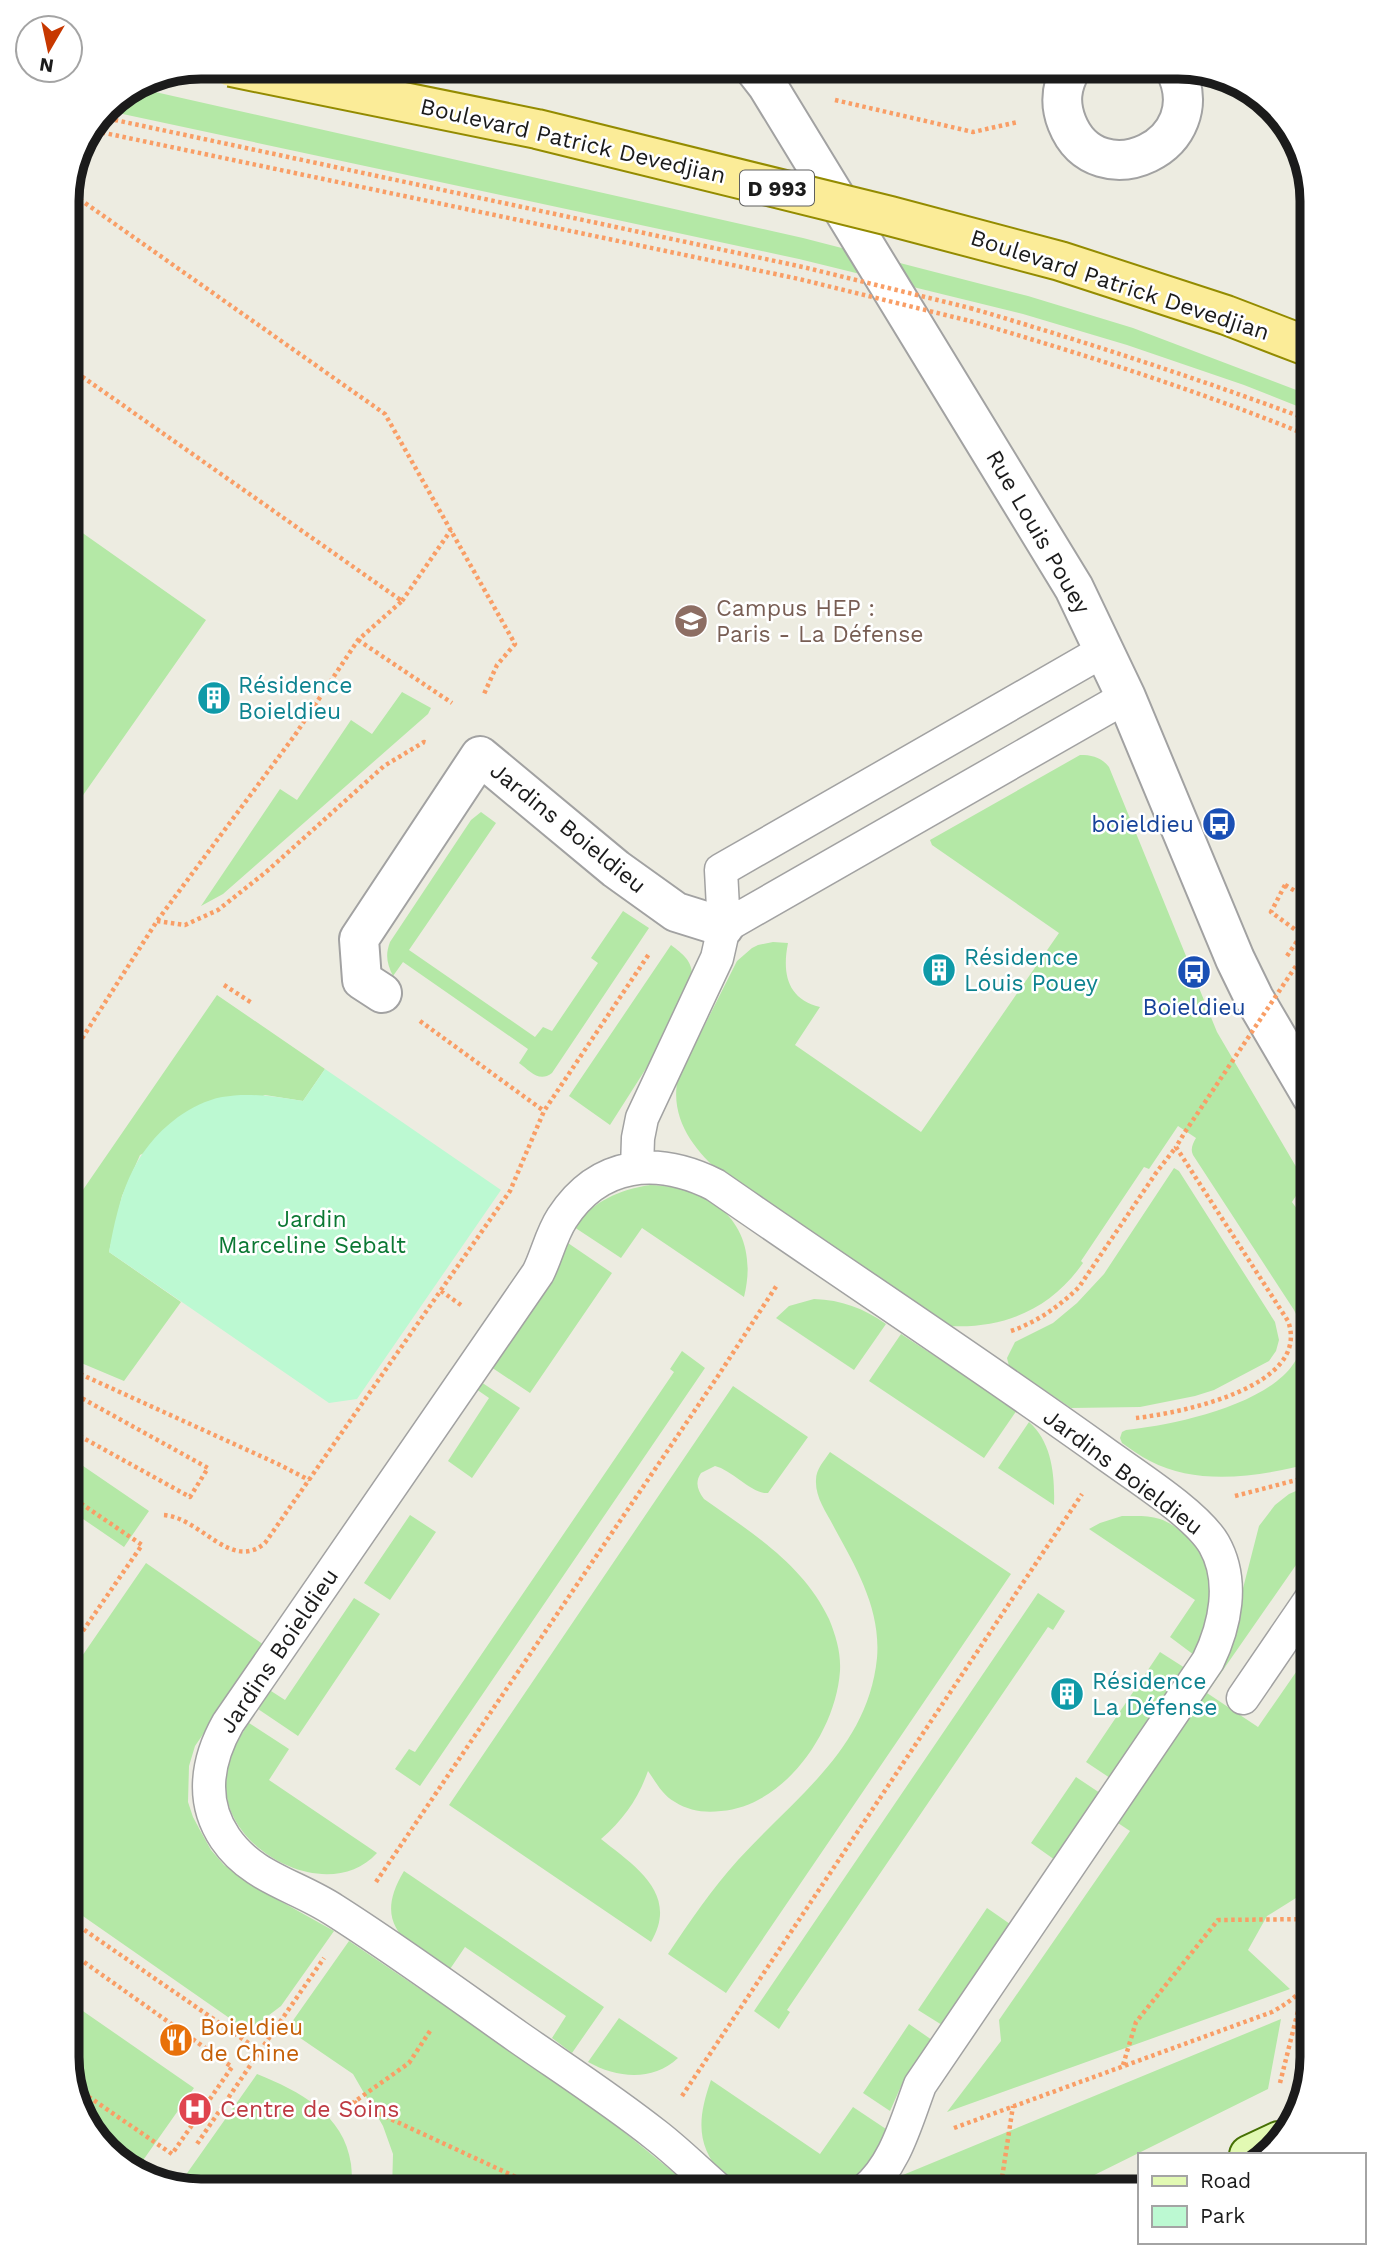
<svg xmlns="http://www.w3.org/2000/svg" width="1379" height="2258" font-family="'Work Sans',sans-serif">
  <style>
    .grass { fill: #b4e8a6 }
    .park { fill: #bcf9d2 }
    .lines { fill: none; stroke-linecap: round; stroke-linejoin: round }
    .service-casing { stroke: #a2a2a2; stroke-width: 35 }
    .minor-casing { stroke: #a2a2a2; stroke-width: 42 }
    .tertiary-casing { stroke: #a2a2a2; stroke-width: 42 }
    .secondary-casing { stroke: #467005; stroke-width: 42 }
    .path { stroke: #f99e66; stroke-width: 4.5; stroke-dasharray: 3.5 3.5; stroke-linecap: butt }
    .service { stroke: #fff; stroke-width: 32 }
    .minor { stroke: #fff; stroke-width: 38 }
    .tertiary { stroke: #fff; stroke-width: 38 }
    .secondary { stroke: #e2f9b3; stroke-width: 38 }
    .primary-bridge-casing { stroke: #938b00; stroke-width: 42; stroke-linecap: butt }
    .path-bridge { stroke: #f99e66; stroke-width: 4.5; stroke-dasharray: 3.5 3.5; stroke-linecap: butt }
    .primary-bridge { stroke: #fbec98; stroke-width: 38 }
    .labels { text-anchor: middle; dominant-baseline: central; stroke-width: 5; stroke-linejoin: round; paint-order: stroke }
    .shield { fill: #fff; stroke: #5f5f5f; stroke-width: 2 }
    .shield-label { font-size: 21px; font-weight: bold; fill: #1b1b1b }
    .street-label { font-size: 23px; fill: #1b1b1b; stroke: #fff }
    .education-label { font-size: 23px; fill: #785e54; stroke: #fff; text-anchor: start }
    .culture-label { font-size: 23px; fill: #0d838f; stroke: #fff; text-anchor: start }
    .transit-label { font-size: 23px; fill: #164399; stroke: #fff; text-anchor: end }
    .park-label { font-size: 23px; fill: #0b7833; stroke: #fff }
    .food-label { font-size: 23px; fill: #c56008; stroke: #fff; text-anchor: start }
    .health-label { font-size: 23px; fill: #be3a42; stroke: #fff; text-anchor: start }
    .rim { fill: none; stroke: #1b1b1b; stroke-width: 9 }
  </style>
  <rect width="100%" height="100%" fill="#edece1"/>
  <path class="grass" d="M 133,87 L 803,238 L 1028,296 L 1133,328 L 1312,396 L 1312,412 L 1244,385 L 1127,345 L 1023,314 L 799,259 L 104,110 L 106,106 Z
    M 67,522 L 206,620 L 67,818 Z
    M 402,692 L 431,708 L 428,714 L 223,894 L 201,906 L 280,789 L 297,800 L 351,720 L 372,734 Z
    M 1080,755 C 1092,755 1101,757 1109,767 L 1217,1032 L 1305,1182 L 1292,1202 L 1312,1230 L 1312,1463 C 1262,1476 1199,1487 1150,1461 C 1140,1456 1131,1449 1122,1443 L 1120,1438 L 1122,1432 L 1126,1430 C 1178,1425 1339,1393 1294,1310 L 1193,1155 C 1190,1149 1193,1143 1196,1138 L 1178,1126 L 1149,1169 L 1144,1167 L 1081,1261 L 1083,1263 C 1051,1309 1004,1329 949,1326 L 722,1174 C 694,1150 669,1118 678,1078 L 737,961 L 752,948 L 758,945 L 773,942 L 788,943 C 782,973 787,999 820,1007 L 795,1045 L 921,1132 L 1059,933 L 932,845 L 930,840 Z
    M 481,812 L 496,823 L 409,950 L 535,1037 L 543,1027 L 552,1031 L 598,963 L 591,958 L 623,911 L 649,928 L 552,1073 C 539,1083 530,1071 519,1063 L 528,1049 L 403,962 L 393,976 C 387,964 385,955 390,942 L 471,820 Z
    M 671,945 C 684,955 694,962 692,981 L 654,1056 L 610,1125 L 569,1096 Z
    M 217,995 L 325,1069 L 303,1101 L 265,1095 L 140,1155 L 122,1196 L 109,1252 L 181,1302 L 124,1381 L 67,1357 L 67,1213 Z
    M 1174,1168 L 1179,1171 L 1275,1322 L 1279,1340 L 1276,1351 L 1269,1361 L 1214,1390 L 1195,1396 L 1140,1407 L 1071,1408 L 1009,1366 L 1007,1358 L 1015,1342 L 1053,1323 L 1077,1303 L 1104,1274 Z
    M 650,1185 C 717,1187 761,1228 744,1297 L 642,1228 L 621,1258 L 574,1227 C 594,1201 618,1190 650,1185 Z
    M 565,1241 L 612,1273 L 530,1393 L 491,1367 Z
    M 814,1299 C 842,1300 863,1308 886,1324 L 854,1370 L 776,1318 L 789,1306 Z
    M 901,1334 L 1017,1410 L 984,1458 L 869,1381 Z
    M 682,1351 L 705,1368 L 420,1786 L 395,1769 L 409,1749 L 415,1752 L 674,1372 L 670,1369 Z
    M 481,1382 L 520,1408 L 472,1478 L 448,1461 L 489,1398 L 476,1389 Z
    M 733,1386 L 808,1437 L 768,1493 C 753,1495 732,1470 715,1466 L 701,1473 C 695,1482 697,1490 704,1499 C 752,1533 803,1564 829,1619 C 836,1636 841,1653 840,1671 C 836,1731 785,1806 721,1811 C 705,1813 689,1811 675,1802 C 662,1795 656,1782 648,1771 C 638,1799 624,1819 601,1839 C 633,1865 680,1893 651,1942 L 449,1805 Z
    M 1029,1422 C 1052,1442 1055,1476 1054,1505 L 998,1468 Z
    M 830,1452 L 1011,1574 L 726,1993 L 668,1954 C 690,1921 712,1889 738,1860 C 794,1798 868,1749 877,1658 C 881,1610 857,1569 835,1529 C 827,1513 815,1498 816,1480 C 816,1469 824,1461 830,1452 Z
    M 67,1455 L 149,1511 L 124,1547 L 67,1508 Z
    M 1312,1484 L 1312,1542 L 1207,1693 L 1258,1727 L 1312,1649 L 1312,1888 L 1267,1916 L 1248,1950 L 1290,1989 L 947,2112 L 1001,2041 L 999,2020 L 1130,1831 L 1115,1821 L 1240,1600 L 1259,1526 L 1275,1505 L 1289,1494 Z
    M 410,1515 L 436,1532 L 390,1600 L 364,1583 Z
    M 1122,1516 C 1135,1516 1148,1515 1160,1519 C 1183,1527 1208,1556 1210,1580 C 1213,1606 1205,1632 1194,1655 L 1170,1637 L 1195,1600 L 1089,1529 L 1100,1523 Z
    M 146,1563 L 264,1645 L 195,1746 L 189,1766 L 188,1802 L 193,1817 L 201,1832 L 211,1850 L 224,1865 L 264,1892 L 334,1931 L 281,2006 L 248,2031 L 67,1905 L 67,1678 Z
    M 1038,1593 L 1065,1611 L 1053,1630 L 1048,1627 L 787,2010 L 790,2012 L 779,2029 L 754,2011 Z
    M 354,1598 L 380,1614 L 298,1736 L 258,1709 L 271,1691 L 285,1700 Z
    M 1160,1652 L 1185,1668 L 1110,1778 L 1086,1762 Z
    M 249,1723 L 289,1749 L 269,1780 L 377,1853 C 330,1905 228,1853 226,1788 C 226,1763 235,1743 249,1723 Z
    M 1076,1777 L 1100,1793 L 1055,1860 L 1031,1843 Z
    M 404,1871 L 604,2007 L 572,2053 L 552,2038 L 566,2016 L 465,1947 L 448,1972 C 407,1943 371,1926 404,1871 Z
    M 987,1908 L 1010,1924 L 942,2025 L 918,2010 Z
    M 349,1941 L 587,2102 L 694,2189 L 663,2191 L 392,2191 L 393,2154 L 383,2126 L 353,2074 L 287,2029 Z
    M 67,2000 L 194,2088 L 139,2166 L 99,2137 L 80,2116 L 67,2057 Z
    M 619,2018 L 678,2058 C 652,2082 617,2078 588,2062 Z
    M 1281,2019 L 1268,2089 L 1062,2191 L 887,2191 L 898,2177 Z
    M 909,2024 L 932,2040 L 902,2084 L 890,2111 L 863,2093 Z
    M 257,2074 C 299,2091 344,2114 351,2164 C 352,2174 353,2183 348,2191 L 193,2191 L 178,2186 Z
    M 711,2080 L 820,2154 L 853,2107 L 886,2129 C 882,2151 861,2179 843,2191 C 819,2191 796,2191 772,2191 C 764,2191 753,2193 745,2191 C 738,2190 728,2181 723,2175 C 695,2145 698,2117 711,2080 Z"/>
  <path class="park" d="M 325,1069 L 501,1190 L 357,1399 L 329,1403 L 109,1252 C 119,1197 131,1152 178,1117 C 191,1108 206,1100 222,1097 C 250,1092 276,1097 303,1101 Z"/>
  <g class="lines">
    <g class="service-casing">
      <path id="service" d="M 724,927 L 1126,697
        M 637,1168 L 638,1138 L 642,1118 L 717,958 L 724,927 L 721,870 L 1103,651
        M 1243,1698 L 1312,1597
        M 720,2191 C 699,2173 678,2152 656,2135 C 612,2100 564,2069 518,2037 C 457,1994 397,1950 334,1910 C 296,1885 252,1878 225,1838 C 200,1801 207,1760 228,1723 L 538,1273 C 547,1255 551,1235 562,1218 C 599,1161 657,1156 715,1185 C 843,1274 973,1359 1100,1450 C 1131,1473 1196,1513 1214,1544 C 1235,1581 1225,1626 1208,1661 L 920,2085 C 906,2122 895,2166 864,2191"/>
    </g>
    <g class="minor-casing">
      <path id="minor" d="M 1072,67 C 1061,86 1059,103 1067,123 C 1097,199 1216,146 1174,67
        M 382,993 L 362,980 L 359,939 L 480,756 L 616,869 L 676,912 L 724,927"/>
    </g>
    <g class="tertiary-casing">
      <path id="tertiary" d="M 753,67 L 767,85 L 1074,588 L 1126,697 L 1235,959 L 1254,998 L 1312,1097"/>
    </g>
    <g class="secondary-casing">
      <path id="secondary" d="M 1249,2155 L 1279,2141"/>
    </g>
    <path class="path" d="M 835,100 L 973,132 L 1018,122
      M 68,191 L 385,414 L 515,644 L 497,665 L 484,694
      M 970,308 C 1086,342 1200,379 1312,421
      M 970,321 C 1086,355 1200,391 1312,437
      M 402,601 L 451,530
      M 358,640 L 452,703
      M 1285,885 L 1312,901
      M 157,921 L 185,925 L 218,910 L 266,872 L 384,766 L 424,742 L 428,743
      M 1287,956 L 1312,919
      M 224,985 L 252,1003
      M 420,1021 L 544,1111
      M 67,1062 L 157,921 L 295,735 L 358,640 L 402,601 L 67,366
      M 441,1291 L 461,1305
      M 1011,1331 C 1037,1322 1060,1306 1079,1287 L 1156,1173 L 1176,1147
      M 67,1368 L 278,1464 L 309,1480
      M 1136,1418 C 1180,1413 1312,1387 1288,1321 L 1176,1147 L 1185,1132
      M 67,1429 L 190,1497 L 208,1468 L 67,1390
      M 1235,1496 L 1312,1476
      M 164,1515 C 201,1518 231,1572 265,1543 L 510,1191 L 544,1111 L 649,954
      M 67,1654 L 142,1545 L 67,1494
      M 376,1882 L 718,1376 L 777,1285
      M 67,1918 L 260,2051 L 197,2144
      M 67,1950 L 232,2067 L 172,2154 L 73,2086
      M 430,2031 L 409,2063 L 354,2102 L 546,2191
      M 260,2051 L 324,1958
      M 1123,2065 L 1136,2022 L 1218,1920 L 1312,1919
      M 1280,2083 L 1303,1991
      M 682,2096 L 1082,1494
      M 954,2128 L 1272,2012 C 1293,2000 1308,1990 1312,1964
      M 1000,2191 L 1013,2106"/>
    <use href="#service" class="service"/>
    <use href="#minor" class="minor"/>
    <use href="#tertiary" class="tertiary"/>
    <use href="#secondary" class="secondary"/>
    <g class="primary-bridge-casing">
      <path id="primary-bridge" d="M 231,67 L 537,129 L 890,216 L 1060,261 L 1226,315 L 1312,348"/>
    </g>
    <path class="path-bridge" d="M 101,117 L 803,267 L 970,308
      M 95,131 L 799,279 L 970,321
      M 1285,885 L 1271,912 L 1312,942
      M 1185,1132 L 1312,942"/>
    <use href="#primary-bridge" class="primary-bridge"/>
  </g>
  <defs>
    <g id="university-disc" transform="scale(1.75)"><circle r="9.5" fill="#8d6e63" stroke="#fff"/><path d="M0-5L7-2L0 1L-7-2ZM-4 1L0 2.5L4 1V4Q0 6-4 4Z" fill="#fff"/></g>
    <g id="building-disc" transform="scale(1.75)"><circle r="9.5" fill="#0f9aa8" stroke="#fff"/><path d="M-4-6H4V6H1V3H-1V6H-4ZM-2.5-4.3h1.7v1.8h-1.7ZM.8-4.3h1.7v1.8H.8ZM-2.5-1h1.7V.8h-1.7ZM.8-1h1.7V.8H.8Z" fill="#fff"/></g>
    <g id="bus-disc" transform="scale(1.75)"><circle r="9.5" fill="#1a4fb4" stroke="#fff"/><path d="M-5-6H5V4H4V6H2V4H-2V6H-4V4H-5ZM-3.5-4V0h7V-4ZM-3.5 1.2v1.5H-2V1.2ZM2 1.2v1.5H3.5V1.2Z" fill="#fff"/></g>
    <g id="restaurant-disc" transform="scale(1.75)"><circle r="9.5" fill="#e8710a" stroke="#fff"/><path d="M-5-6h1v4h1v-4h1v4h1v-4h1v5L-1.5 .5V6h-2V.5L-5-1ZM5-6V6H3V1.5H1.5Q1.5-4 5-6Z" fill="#fff"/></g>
    <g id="hospital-disc" transform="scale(1.75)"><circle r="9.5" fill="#e0444e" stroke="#fff"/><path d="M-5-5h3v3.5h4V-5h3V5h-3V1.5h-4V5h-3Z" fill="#fff"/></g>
  </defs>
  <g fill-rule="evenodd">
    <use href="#university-disc" x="691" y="621"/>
    <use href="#building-disc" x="214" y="698"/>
    <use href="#bus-disc" x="1219" y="824"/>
    <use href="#building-disc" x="939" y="970"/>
    <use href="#bus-disc" x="1194" y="972"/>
    <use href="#building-disc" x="1067" y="1694"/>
    <use href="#restaurant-disc" x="176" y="2040"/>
    <use href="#hospital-disc" x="195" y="2109"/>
  </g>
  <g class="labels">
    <rect class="shield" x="740" y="170.5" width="74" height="35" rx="5"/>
    <g class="shield-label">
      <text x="777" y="188">D 993</text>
    </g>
    <g class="street-label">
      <text transform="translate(573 141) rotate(13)">Boulevard Patrick Devedjian</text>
      <text transform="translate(1120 285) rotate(18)">Boulevard Patrick Devedjian</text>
      <text transform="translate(1038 532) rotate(60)">Rue Louis Pouey</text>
      <text transform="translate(568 828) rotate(39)">Jardins Boieldieu</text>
      <text transform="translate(1123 1472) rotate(37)">Jardins Boieldieu</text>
      <text transform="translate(279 1651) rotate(-56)">Jardins Boieldieu</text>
    </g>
    <g class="education-label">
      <text x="716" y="608">Campus HEP :<tspan x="716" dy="26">Paris - La Défense</tspan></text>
    </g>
    <g class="culture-label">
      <text x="238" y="685">Résidence<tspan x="238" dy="26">Boieldieu</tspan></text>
      <text x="964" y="957">Résidence<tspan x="964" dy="26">Louis Pouey</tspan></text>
      <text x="1092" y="1681">Résidence<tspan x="1092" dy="26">La Défense</tspan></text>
    </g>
    <g class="transit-label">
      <text x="1194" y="824">boieldieu</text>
      <text x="1194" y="1007" text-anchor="middle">Boieldieu</text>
    </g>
    <g class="park-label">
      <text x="312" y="1219">Jardin<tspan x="312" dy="26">Marceline Sebalt</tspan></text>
    </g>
    <g class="food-label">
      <text x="200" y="2027">Boieldieu<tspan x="200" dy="26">de Chine</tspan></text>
    </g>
    <g class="health-label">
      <text x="220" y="2109">Centre de Soins</text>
    </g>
  </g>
  <path d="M0 0H1379V2258H0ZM201 79H1178A122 122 0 0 1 1300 201V2057A122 122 0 0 1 1178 2179H201A122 122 0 0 1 79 2057V201A122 122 0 0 1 201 79Z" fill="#fff" fill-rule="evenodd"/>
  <path class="rim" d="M201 79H1178A122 122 0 0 1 1300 201V2057A122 122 0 0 1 1178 2179H201A122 122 0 0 1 79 2057V201A122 122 0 0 1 201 79Z"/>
  <rect x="1138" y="2153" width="228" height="91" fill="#ffffff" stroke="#a4a4a4" stroke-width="2"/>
  <rect x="1152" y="2176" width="35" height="10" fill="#e2f9b3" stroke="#a4a4a4" stroke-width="2"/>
  <text x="1200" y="2188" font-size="21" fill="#1b1b1b">Road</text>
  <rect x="1152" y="2206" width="35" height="21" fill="#bcf9d2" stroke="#a4a4a4" stroke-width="2"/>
  <text x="1200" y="2223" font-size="21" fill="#1b1b1b">Park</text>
  <g transform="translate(49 49) rotate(189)"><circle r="33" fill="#ffffff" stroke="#a4a4a4" stroke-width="2"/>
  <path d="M0-5L12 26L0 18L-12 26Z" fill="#c73800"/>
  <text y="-10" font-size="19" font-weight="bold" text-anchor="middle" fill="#1b1b1b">N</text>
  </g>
</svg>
